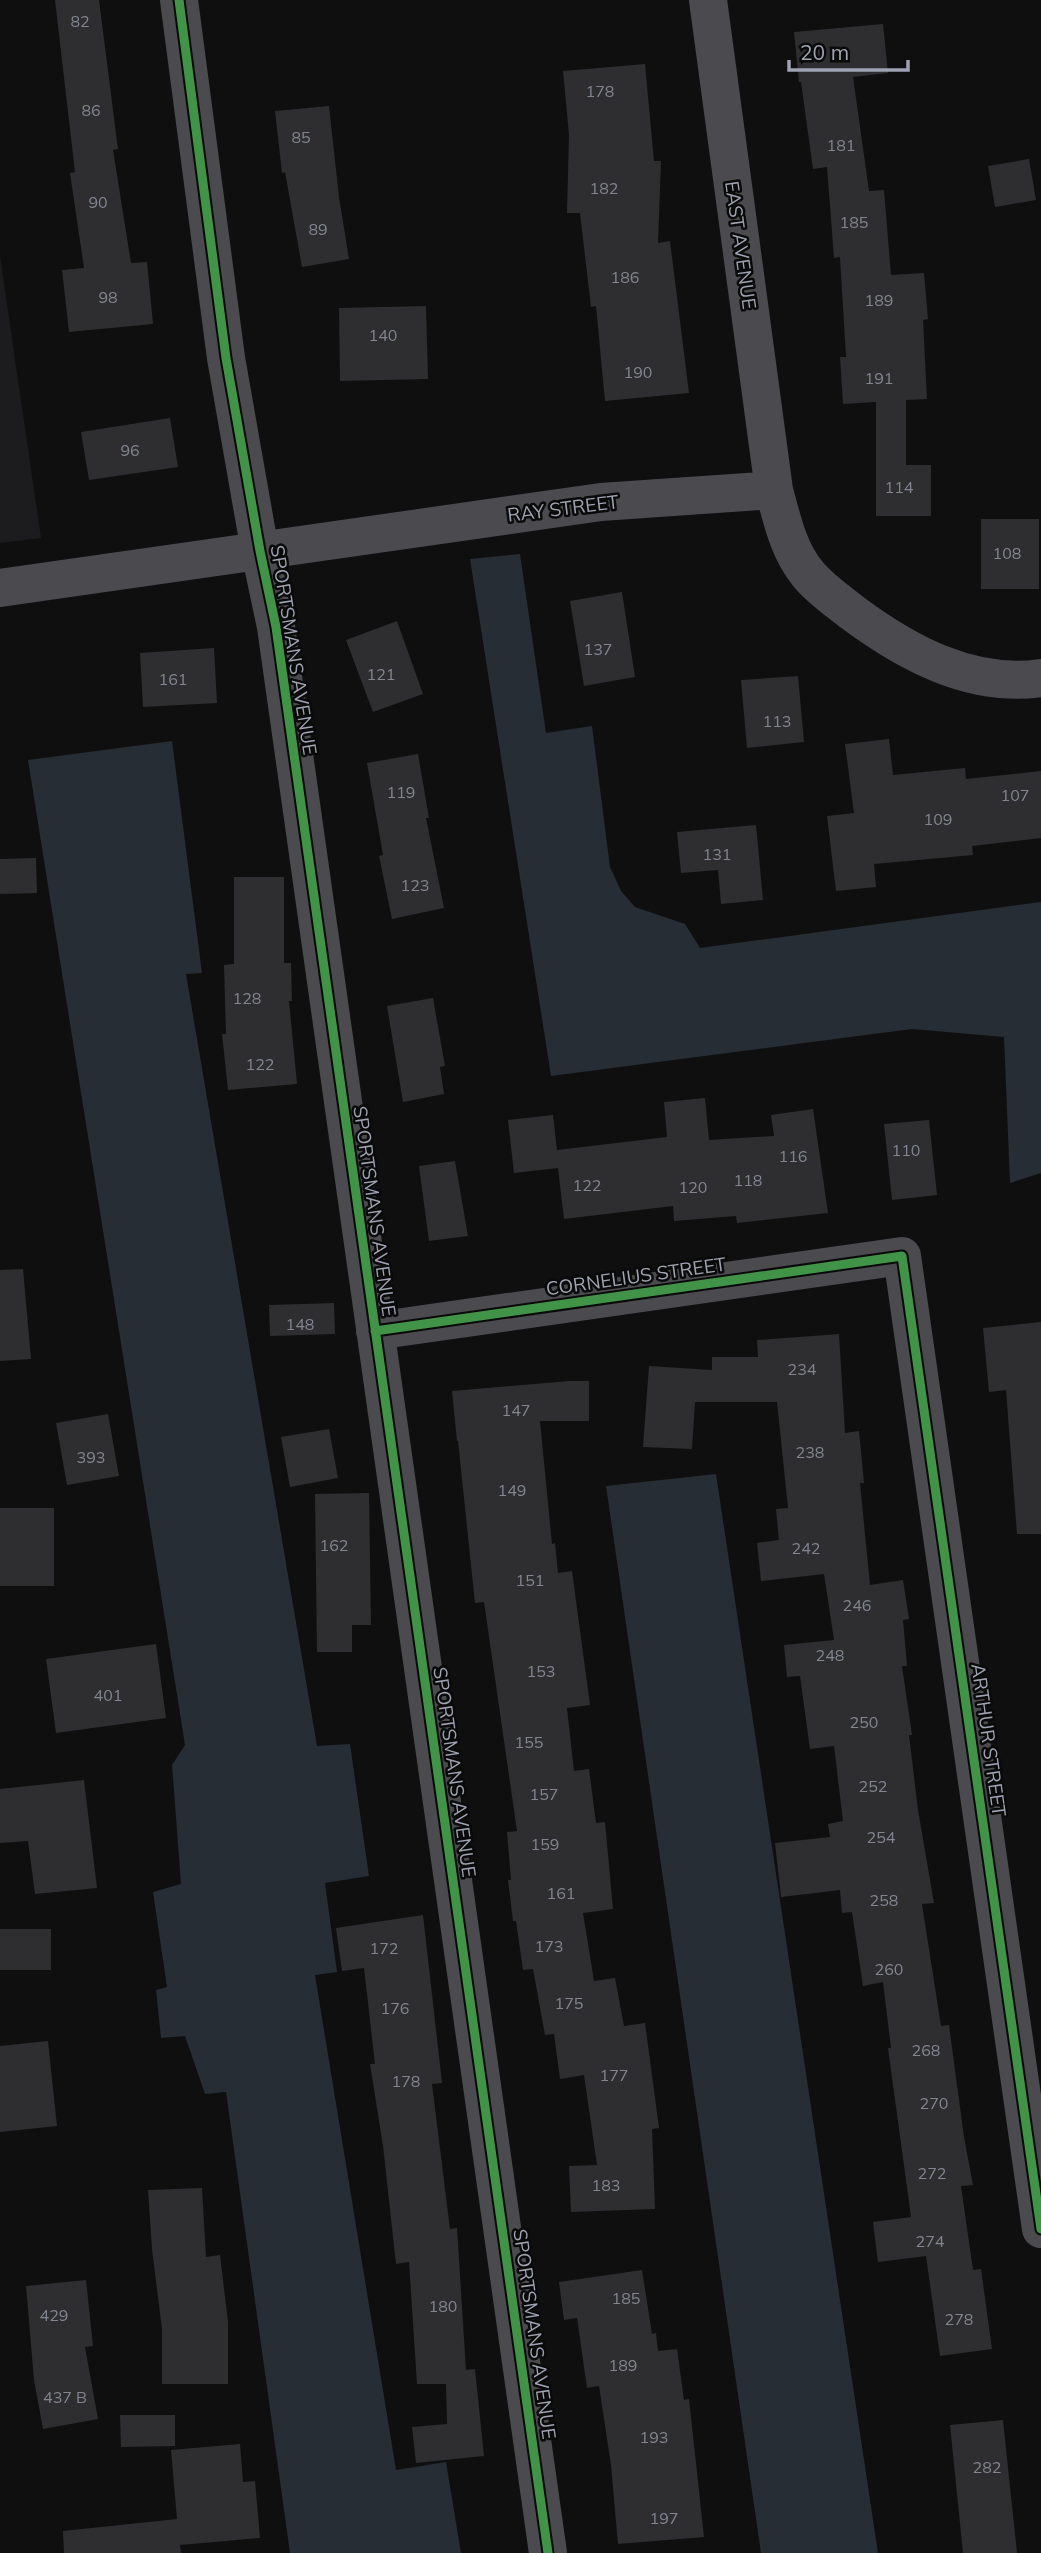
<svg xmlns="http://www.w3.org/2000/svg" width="1041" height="2553" font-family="Mulish,sans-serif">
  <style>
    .built { fill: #1c1c1e }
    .water { fill: #262d34 }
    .building { fill: #2e2e30 }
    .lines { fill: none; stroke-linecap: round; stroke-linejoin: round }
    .street { stroke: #4a4a4f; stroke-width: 38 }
    .cycleway-casing { stroke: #0a0a0b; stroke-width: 13 }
    .cycleway { stroke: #419447; stroke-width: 9 }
    .labels { text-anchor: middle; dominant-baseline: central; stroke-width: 5; stroke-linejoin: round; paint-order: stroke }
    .number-label { font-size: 16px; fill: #838691 }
    .street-label { font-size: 19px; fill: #9fa3b1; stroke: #0a0a0b }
  </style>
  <rect width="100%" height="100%" fill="#0f0f10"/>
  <path class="built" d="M 0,256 L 41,538 L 0,543 Z"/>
  <path class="water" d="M 520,554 L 546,733 L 592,726 L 610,867 L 621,891 L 635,907 L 685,924 L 700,948 L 1041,902 L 1041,1173 L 1010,1183 L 1004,1037 L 912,1029 L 551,1076 L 470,559 Z
    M 172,741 L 202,973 L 186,974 L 317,1746 L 350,1744 L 369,1876 L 325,1883 L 337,1972 L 315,1975 L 396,2470 L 446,2462 L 461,2553 L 290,2553 L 226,2092 L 205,2094 L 185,2036 L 161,2038 L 156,1990 L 167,1987 L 153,1892 L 181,1884 L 172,1765 L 185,1745 L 28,760 Z
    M 716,1474 L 878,2553 L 761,2553 L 606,1486 Z"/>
  <path class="building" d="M 55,0 L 99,0 L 118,149 L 113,150 L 131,263 L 147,262 L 153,324 L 69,332 L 62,270 L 84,268 L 70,173 L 75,172 Z
    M 883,24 L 888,73 L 853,77 L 869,191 L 884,190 L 891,275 L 924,273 L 928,319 L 923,320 L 927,399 L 906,400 L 906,465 L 931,465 L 931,516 L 876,516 L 876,402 L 843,404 L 840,357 L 846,357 L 840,257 L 834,258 L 827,167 L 813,169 L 801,82 L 799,82 L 794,32 Z
    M 645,64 L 654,161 L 661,161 L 658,243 L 670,241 L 689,393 L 605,401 L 596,306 L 591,307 L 580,213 L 567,213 L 569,135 L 563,71 Z
    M 329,106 L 339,197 L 349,259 L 302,267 L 285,172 L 282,173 L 275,111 Z
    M 1029,159 L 1036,200 L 995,207 L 988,166 Z
    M 426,306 L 428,379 L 340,381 L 339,308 Z
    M 170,418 L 178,467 L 89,480 L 81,432 Z
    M 981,519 L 1039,519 L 1039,589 L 981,589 Z
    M 622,592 L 635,677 L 584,686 L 570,601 Z
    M 397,621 L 423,694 L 373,712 L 346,640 Z
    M 214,648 L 217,703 L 143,707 L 140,653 Z
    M 798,676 L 804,742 L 747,748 L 741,680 Z
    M 889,739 L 893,775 L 965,768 L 966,779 L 1041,771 L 1041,838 L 972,846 L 973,855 L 874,864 L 876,887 L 836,891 L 827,816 L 854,813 L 845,744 Z
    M 418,754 L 429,818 L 426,818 L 444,908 L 392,919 L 379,856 L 383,855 L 367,763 Z
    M 756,825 L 763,900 L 721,904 L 718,870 L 681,873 L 677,832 Z
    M 36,858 L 37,893 L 0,894 L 0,859 Z
    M 234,877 L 284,877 L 284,963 L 291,963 L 292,1001 L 289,1001 L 297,1084 L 228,1090 L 222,1034 L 226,1034 L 224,965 L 234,964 Z
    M 433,998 L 445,1066 L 440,1067 L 444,1094 L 403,1102 L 387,1006 Z
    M 705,1098 L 709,1140 L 774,1136 L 771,1115 L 813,1109 L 828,1213 L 737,1223 L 736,1216 L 674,1221 L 673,1206 L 564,1219 L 558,1168 L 514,1173 L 508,1120 L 553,1115 L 557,1150 L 667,1137 L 664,1102 Z
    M 929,1120 L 937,1195 L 892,1200 L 884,1124 Z
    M 455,1161 L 468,1236 L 429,1241 L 419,1166 Z
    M 23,1269 L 31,1359 L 0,1361 L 0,1270 Z
    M 334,1303 L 335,1334 L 270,1336 L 269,1305 Z
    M 1041,1322 L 1041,1534 L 1017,1534 L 1006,1390 L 989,1392 L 983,1328 Z
    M 839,1334 L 845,1433 L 859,1431 L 864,1483 L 860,1483 L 870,1585 L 903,1580 L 909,1619 L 903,1620 L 907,1666 L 902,1666 L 912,1735 L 909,1735 L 918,1810 L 934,1903 L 922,1904 L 941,2026 L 949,2025 L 964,2137 L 973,2185 L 961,2186 L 973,2270 L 981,2269 L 992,2349 L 940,2356 L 926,2256 L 878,2262 L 873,2222 L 911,2217 L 888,2048 L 891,2048 L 883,1982 L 863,1986 L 852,1912 L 842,1913 L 840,1890 L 781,1897 L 775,1843 L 830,1837 L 828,1824 L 843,1821 L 834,1746 L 810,1749 L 800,1676 L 787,1677 L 784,1645 L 834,1640 L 824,1574 L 761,1581 L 757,1543 L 779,1540 L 776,1509 L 788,1508 L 777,1402 L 695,1402 L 692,1449 L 643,1447 L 649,1366 L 712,1370 L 712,1357 L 758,1357 L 757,1340 Z
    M 569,1381 L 589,1381 L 589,1421 L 540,1421 L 552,1544 L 555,1543 L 558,1573 L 572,1571 L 590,1705 L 567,1708 L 574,1771 L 589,1769 L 596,1823 L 605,1822 L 613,1909 L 583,1913 L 594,1981 L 615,1978 L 624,2026 L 645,2023 L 659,2128 L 652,2129 L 655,2209 L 571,2212 L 569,2166 L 597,2165 L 584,2075 L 560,2079 L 554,2034 L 545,2035 L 533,1969 L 523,1970 L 516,1921 L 513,1921 L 508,1880 L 511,1880 L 507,1832 L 517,1831 L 484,1602 L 475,1603 L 458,1441 L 457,1441 L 452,1391 Z
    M 108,1414 L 119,1476 L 67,1485 L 56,1423 Z
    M 329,1429 L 338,1478 L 290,1487 L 281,1437 Z
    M 369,1493 L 371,1625 L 352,1625 L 352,1652 L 317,1652 L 315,1494 Z
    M 0,1508 L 54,1508 L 54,1586 L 0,1586 Z
    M 156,1644 L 166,1718 L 56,1733 L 46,1659 Z
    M 84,1780 L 97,1888 L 35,1894 L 28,1841 L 0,1843 L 0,1789 Z
    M 423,1915 L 442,2083 L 432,2084 L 450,2229 L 457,2228 L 466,2370 L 475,2369 L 484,2456 L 416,2463 L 412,2427 L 447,2424 L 446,2384 L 417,2384 L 409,2262 L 396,2264 L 383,2146 L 370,2064 L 375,2064 L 364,1968 L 342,1971 L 336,1928 Z
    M 0,1929 L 51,1929 L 51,1970 L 0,1970 Z
    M 48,2041 L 57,2126 L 0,2132 L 0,2046 Z
    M 202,2188 L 206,2257 L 220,2255 L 228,2322 L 228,2384 L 162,2384 L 162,2329 L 152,2249 L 148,2190 Z
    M 642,2270 L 652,2334 L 656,2333 L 658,2351 L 677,2349 L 684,2400 L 689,2399 L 704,2537 L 618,2544 L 611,2465 L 599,2386 L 587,2388 L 577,2318 L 564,2320 L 559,2282 Z
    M 86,2280 L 93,2346 L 85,2347 L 98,2419 L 43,2429 L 34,2380 L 26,2286 Z
    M 120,2415 L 175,2415 L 175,2446 L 121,2447 Z
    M 1003,2420 L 1017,2553 L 963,2553 L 950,2425 Z
    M 240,2444 L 243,2482 L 255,2481 L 260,2538 L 180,2545 L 181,2553 L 64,2553 L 63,2531 L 177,2519 L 171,2450 Z"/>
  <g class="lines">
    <path class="street" d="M 179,0 L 226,358 L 260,551 L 276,627 L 548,2553
      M 708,0 L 774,490 C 782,519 788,550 808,574 C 820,589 838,601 853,613 C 907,653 971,688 1041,678
      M 0,588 L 601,502 L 774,490
      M 375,1331 L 902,1256 L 1041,2229"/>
    <g class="cycleway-casing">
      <path id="cycleway" d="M 179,0 L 226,358 L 260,551 L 276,627 L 548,2553
        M 375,1331 L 902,1256 L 1041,2229"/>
    </g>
    <use href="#cycleway" class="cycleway"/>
  </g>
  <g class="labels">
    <g class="number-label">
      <text x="80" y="21">82</text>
      <text x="600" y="91">178</text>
      <text x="91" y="110">86</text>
      <text x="301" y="137">85</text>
      <text x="841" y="145">181</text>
      <text x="604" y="188">182</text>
      <text x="98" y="202">90</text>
      <text x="854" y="222">185</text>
      <text x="318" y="229">89</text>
      <text x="625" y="277">186</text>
      <text x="108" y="297">98</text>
      <text x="879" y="300">189</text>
      <text x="383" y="335">140</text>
      <text x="638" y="372">190</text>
      <text x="879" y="378">191</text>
      <text x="130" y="450">96</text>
      <text x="899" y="487">114</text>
      <text x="1007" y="553">108</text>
      <text x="598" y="649">137</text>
      <text x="381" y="674">121</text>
      <text x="173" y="679">161</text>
      <text x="777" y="721">113</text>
      <text x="401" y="792">119</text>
      <text x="1015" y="795">107</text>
      <text x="938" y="819">109</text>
      <text x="717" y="854">131</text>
      <text x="415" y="885">123</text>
      <text x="247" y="998">128</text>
      <text x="260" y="1064">122</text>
      <text x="906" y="1150">110</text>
      <text x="793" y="1156">116</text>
      <text x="748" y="1180">118</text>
      <text x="587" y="1185">122</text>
      <text x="693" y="1187">120</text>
      <text x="300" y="1324">148</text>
      <text x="802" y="1369">234</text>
      <text x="516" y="1410">147</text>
      <text x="810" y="1452">238</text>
      <text x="91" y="1457">393</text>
      <text x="512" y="1490">149</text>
      <text x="334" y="1545">162</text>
      <text x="806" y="1548">242</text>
      <text x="530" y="1580">151</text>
      <text x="857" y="1605">246</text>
      <text x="830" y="1655">248</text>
      <text x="541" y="1671">153</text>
      <text x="108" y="1695">401</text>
      <text x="864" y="1722">250</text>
      <text x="529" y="1742">155</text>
      <text x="873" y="1786">252</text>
      <text x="544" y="1794">157</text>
      <text x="881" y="1837">254</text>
      <text x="545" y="1844">159</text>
      <text x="561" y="1893">161</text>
      <text x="884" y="1900">258</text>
      <text x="549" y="1946">173</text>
      <text x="384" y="1948">172</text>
      <text x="889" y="1969">260</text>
      <text x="569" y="2003">175</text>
      <text x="395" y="2008">176</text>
      <text x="926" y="2050">268</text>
      <text x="614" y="2075">177</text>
      <text x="406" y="2081">178</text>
      <text x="934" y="2103">270</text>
      <text x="932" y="2173">272</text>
      <text x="606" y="2185">183</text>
      <text x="930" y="2241">274</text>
      <text x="626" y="2298">185</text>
      <text x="443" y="2306">180</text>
      <text x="54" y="2315">429</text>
      <text x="959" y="2319">278</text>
      <text x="623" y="2365">189</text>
      <text x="65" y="2397">437 B</text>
      <text x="654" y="2437">193</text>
      <text x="987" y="2467">282</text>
      <text x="664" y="2518">197</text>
    </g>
    <g class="street-label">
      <text transform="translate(741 245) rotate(82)">EAST AVENUE</text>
      <text transform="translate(563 508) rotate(-7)">RAY STREET</text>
      <text transform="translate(294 650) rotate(81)">SPORTSMANS AVENUE</text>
      <text transform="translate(375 1211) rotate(82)">SPORTSMANS AVENUE</text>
      <text transform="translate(636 1276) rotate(-8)">CORNELIUS STREET</text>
      <text transform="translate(989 1740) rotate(82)">ARTHUR STREET</text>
      <text transform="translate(455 1772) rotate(82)">SPORTSMANS AVENUE</text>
      <text transform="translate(535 2334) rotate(82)">SPORTSMANS AVENUE</text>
    </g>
  </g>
  <path d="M789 60v10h119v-10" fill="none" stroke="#9fa3b1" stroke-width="3.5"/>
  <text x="800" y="60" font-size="21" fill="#9fa3b1" stroke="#0a0a0b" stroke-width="5" paint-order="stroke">20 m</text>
</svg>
